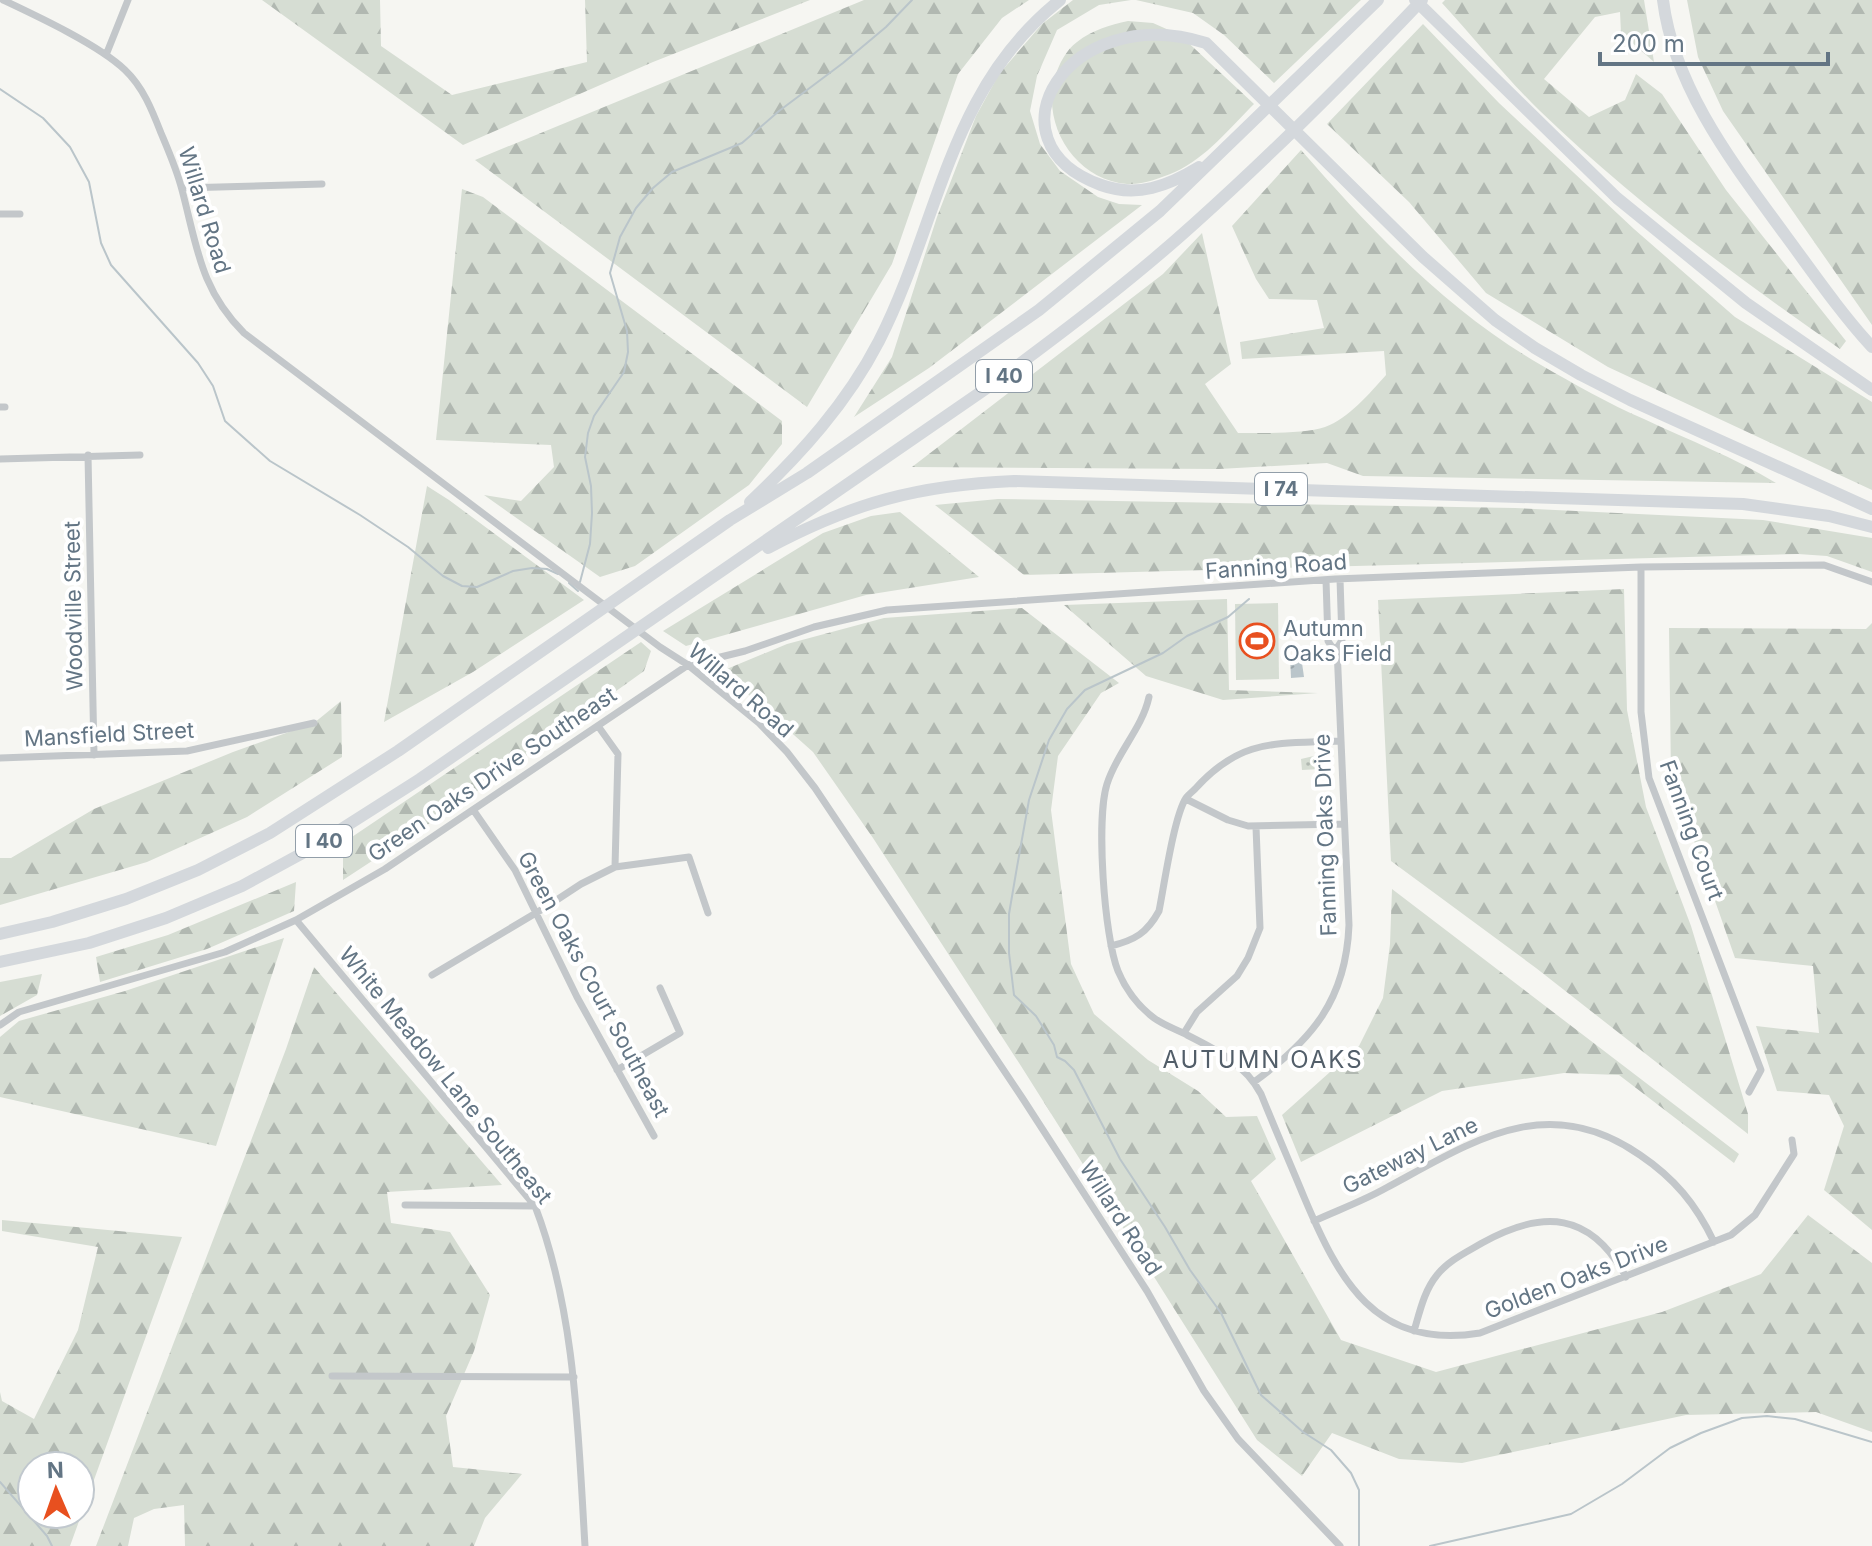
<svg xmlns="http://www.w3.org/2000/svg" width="1872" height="1546" font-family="Inter,sans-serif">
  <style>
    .grass { fill: #d6ddd3 }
    .forest { fill: url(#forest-firs); fill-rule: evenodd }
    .park { fill: url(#park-dots) }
    .water { fill: url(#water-ripples) }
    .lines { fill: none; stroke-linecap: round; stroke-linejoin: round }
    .stream { stroke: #bac5ca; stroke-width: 2 }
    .minor { stroke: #c3c7ca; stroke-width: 7 }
    .motorway { stroke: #d4d8dc; stroke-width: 12 }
    .labels { text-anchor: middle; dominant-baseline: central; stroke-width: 8; stroke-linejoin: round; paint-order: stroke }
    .shield { fill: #fff; stroke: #929ea9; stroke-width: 2 }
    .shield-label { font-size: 20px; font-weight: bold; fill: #637584 }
    .street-label { font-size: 22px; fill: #637584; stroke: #fff }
    .poi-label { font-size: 22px; fill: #637584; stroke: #fff; text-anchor: start }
    .neighbourhood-label { font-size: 24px; letter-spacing: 2px; fill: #525e69; stroke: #fff }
  </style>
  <defs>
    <pattern id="forest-firs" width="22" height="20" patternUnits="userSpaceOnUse" patternTransform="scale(2)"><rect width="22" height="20" fill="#d6ddd3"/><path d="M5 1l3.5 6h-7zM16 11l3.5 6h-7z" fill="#b1b8b1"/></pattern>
    <pattern id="park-dots" width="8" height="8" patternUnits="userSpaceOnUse" patternTransform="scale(2)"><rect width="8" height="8" fill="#d6ddd3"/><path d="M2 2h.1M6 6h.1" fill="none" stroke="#b1b8b1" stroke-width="1.8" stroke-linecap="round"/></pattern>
    <pattern id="water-ripples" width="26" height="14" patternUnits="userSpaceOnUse" patternTransform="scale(2)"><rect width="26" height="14" fill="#bac5ca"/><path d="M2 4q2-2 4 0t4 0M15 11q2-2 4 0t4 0" fill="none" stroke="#9ba5aa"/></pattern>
  </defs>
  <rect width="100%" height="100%" fill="#f6f6f2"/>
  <path class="grass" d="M 1278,603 L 1279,679 L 1236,680 L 1235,604 Z"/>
  <path class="forest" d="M 262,0 L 380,0 L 381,46 L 452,95 L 587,62 L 585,0 L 810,0 L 653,62 L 463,145 Z
    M 864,0 L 1029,0 L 1002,18 L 958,74 L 892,264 L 807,407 L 475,160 Z
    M 1073,0 L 1131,0 L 1099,5 L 1057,30 L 1037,76 L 1030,111 L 1040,144 L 1060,171 L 1098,197 L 1119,204 L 1142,205 L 929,368 L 854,417 L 892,357 L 937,217 L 976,116 L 999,74 L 1042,24 Z
    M 1136,0 L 1361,0 L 1274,83 L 1224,35 L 1193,13 Z
    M 1445,0 L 1644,0 L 1654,62 L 1621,33 L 1620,12 L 1595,17 L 1544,79 L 1589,117 L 1625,100 L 1636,74 L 1662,94 L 1726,190 L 1846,341 L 1840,349 C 1735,276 1632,200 1540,111 C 1506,78 1475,39 1442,3 Z
    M 1687,0 L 1872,0 L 1872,325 L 1723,111 L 1698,57 Z
    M 1128,21 L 1153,23 L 1180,35 L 1254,104 C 1230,128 1206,158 1175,172 C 1160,178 1143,185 1127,184 C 1076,180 1041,126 1055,77 C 1059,64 1066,50 1077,42 C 1092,30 1110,25 1128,21 Z
    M 1423,24 L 1499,103 L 1634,229 L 1735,317 L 1872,402 L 1872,490 L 1608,367 L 1486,293 L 1409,202 L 1327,124 Z
    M 1301,150 C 1372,231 1447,311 1541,365 C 1574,384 1609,404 1644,419 C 1688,440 1734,457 1776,483 L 1363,476 L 1327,463 L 1219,469 L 912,467 L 1163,274 L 1202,233 L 1231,364 L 1205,384 L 1238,433 C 1260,433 1305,434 1325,427 C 1348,419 1370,393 1386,375 L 1384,351 L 1242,359 L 1240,342 L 1324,328 L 1317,300 L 1269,299 L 1256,279 L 1232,226 Z
    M 462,189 L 483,197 L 782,421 L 782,444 L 749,485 L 635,566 L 600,577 L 484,495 L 521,501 L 554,467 L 551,445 L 436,440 Z
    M 427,486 L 449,500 L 584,600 L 473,672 L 384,722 Z
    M 998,499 L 1515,508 L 1763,520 L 1872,538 L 1872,572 L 1827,556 L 1798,554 L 1024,575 L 935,505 Z
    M 900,512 L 979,577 L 866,595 L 686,646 L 663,631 L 823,533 L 871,516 Z
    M 1624,589 L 1627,710 L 1646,807 L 1691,926 L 1748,1114 L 1748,1134 L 1536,968 L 1391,861 L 1378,600 Z
    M 1227,599 L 1229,690 L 1318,693 L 1223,700 L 1146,676 L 1064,605 Z
    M 1022,608 L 1119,683 L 1101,693 L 1058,756 L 1051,810 L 1071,964 L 1094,1014 L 1148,1060 L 1198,1091 L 1226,1117 L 1257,1116 L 1276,1159 L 1251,1181 L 1341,1340 L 1436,1372 L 1662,1312 L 1761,1274 L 1808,1215 L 1872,1263 L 1872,1432 L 1816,1412 L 1686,1415 L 1462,1463 L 1399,1459 L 1332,1433 L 1302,1476 L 1257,1440 L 1021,1066 L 873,838 L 813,752 L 722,671 L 787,644 L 884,618 Z
    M 1872,623 L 1872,1230 L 1824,1190 L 1844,1126 L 1829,1095 L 1777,1091 L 1756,1026 L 1819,1033 L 1813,966 L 1735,958 L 1671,775 L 1669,628 L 1866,629 Z
    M 641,642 L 651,651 L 644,671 L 462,802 L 343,880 L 343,843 Z
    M 341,701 L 342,757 L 247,817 L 147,862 L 0,905 L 0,858 L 11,858 L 94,809 L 233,752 L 314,723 Z
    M 296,882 L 294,911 L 207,949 L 100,982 L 96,957 L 168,935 Z
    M 1392,889 L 1739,1154 L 1734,1163 L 1619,1075 L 1564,1073 L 1442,1091 L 1301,1162 L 1282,1115 L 1359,1046 L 1383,998 L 1390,944 Z
    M 284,938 L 216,1146 L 0,1097 L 0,1037 L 19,1021 L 125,991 Z
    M 314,967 L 502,1185 L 387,1192 L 391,1223 L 450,1232 L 490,1295 L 474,1351 L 446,1416 L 453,1467 L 522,1474 L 485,1518 L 474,1546 L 185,1546 L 184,1505 L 154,1509 L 134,1518 L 128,1546 L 96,1546 L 286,1049 Z
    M 42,974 L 37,995 L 0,1016 L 0,982 Z
    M 2,1220 L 182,1237 L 70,1546 L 0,1546 L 0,1392 L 2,1401 L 34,1419 L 78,1330 L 98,1247 L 2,1231 ZM 32,1466 L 80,1466 L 80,1514 L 32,1514 Z"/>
  <path class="park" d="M 1318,755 L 1322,763 L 1320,769 L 1302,770 L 1301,759 Z"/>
  <path class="water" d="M 1290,656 L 1301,656 L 1304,677 L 1291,678 Z"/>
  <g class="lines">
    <path class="stream" d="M 0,89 L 43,118 L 70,147 L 89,182 L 101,243 L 111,265 L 198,363 L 213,386 L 225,421 L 270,461 L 360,515 L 408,547 L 443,576 L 462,586 L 477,587 L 513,571 L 532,568 L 547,569 L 558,574
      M 580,582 L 590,544 L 592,513 L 591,486 L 585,457 L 588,433 L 594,416 L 624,372 L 628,352 L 627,331 L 610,273 L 620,237 L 636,208 L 653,188 L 672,172 L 742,143 L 779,111 L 843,63 L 886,27 L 912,0
      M 569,583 L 578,591
      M 1249,599 L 1228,617 L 1187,636 L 1163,653 L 1085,690 L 1067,709 L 1049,740 L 1029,800 L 1017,867 L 1009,914 L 1009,953 L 1014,995 L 1036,1016 L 1054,1045 L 1057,1057 L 1065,1061 L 1074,1070 L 1120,1159 L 1165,1227 L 1190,1270 L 1221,1313 L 1261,1395 L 1303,1432 L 1331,1450 L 1351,1473 L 1359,1490 L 1359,1546
      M 0,1482 L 47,1536 L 52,1546
      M 1430,1546 L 1571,1514 L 1622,1484 L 1670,1448 L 1701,1433 L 1742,1418 L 1767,1416 L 1795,1419 L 1872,1442"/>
    <path class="minor" d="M 3,0 C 37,16 99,45 125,70 C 143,87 152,110 161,133 C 169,152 177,170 182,190 C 197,246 200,289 244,333 L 660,647 L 688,665 L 759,723 L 787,752 L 815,788 L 1023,1099 L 1147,1291 L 1204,1391 L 1238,1439 L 1340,1546
      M 106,55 L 128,0
      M 182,188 L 322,184
      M 0,214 L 20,214
      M 0,407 L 5,407
      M 88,455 L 94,755
      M 0,459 L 140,455
      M 1641,567 L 1641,712 L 1649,778 L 1761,1070 L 1749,1092
      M 1326,580 L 1328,641 L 1332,647 L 1337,648
      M 1149,697 C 1142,729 1117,752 1107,784 C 1096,819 1104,936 1118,971 C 1126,990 1138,1006 1154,1018 C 1165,1026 1176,1029 1187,1035 C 1217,1050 1245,1064 1261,1094 C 1275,1129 1290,1163 1304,1197 C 1339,1280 1375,1350 1480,1333 L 1731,1235 L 1755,1215 L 1794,1154 L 1792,1140
      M 598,726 L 618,754 L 615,867
      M 0,758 L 187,751 L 314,723
      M 1186,799 L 1228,820 L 1248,826 L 1343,824
      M 474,811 L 515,870 L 577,997 L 654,1136
      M 296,920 L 535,1206 C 576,1313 578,1433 585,1546
      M 1111,946 C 1135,940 1147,933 1159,911 C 1164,886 1174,816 1186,798 C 1188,795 1192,792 1195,789 C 1241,738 1275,744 1339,741
      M 432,975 L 546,907 L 581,884 L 615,867 L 689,857 L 708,913
      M 0,1025 L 19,1012 L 225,952 L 296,920 L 385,869 L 688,665 L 745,651 L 814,627 L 887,610 L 1335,579 L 1641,567 L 1824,565 L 1872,582
      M 1184,1033 L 1197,1012 L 1237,976 L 1248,958 L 1260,928 L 1256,827
      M 617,1070 L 680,1033 L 660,988
      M 1254,1082 C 1312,1040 1346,1000 1349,925 L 1337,648 L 1342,640 L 1340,579
      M 405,1205 L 535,1206
      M 1314,1221 C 1338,1210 1363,1201 1386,1188 C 1472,1142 1546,1090 1640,1155 C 1674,1178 1696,1204 1714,1242
      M 1414,1331 C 1420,1311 1424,1291 1437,1275 C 1449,1260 1467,1252 1482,1243 C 1543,1209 1591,1212 1626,1277
      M 332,1376 L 574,1377"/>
    <path class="motorway" d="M 1415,0 L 1617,198 L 1746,303 L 1872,390
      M 1663,0 C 1674,89 1735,166 1786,236 C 1814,274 1840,312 1872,347
      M 1199,167 C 1168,186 1137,198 1101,185 C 982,142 1067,0 1206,43 L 1423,257 L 1495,320 L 1535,348 L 1581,375 L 1630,400 L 1872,509
      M 750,502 C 801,454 847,403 879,341 C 940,221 948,89 1060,0
      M 768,548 C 852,503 918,485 1014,481 L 1743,504 L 1829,516 L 1872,527
      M 0,934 L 52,922 L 126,899 L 198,870 L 270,833 L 398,751 L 730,520 L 807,473 L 1039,310 L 1160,211 L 1378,0
      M 0,962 L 89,943 L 166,918 L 242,886 L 310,849 L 420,779 L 994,383 C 1063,332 1132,280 1195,223 C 1274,152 1349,77 1422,0"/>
  </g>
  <defs>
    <g id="stadium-ring" transform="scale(1.8)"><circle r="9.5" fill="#fff" stroke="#e8501f" stroke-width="1.5"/><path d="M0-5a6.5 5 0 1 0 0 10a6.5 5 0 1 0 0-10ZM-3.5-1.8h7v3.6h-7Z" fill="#e8501f"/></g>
  </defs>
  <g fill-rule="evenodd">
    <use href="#stadium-ring" x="1257" y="641"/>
  </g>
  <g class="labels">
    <g class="shield">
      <rect x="976" y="360" width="56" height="32" rx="6"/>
      <rect x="1255" y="473" width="52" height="32" rx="6"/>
      <rect x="296" y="825" width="56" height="32" rx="6"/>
    </g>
    <g class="shield-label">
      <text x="1004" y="376">I 40</text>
      <text x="1281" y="489">I 74</text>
      <text x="324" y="841">I 40</text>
    </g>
    <g class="street-label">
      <text transform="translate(205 210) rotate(73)">Willard Road</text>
      <text transform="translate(1276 566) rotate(-4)">Fanning Road</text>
      <text transform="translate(73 606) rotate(-91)">Woodville Street</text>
      <text transform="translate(741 690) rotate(41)">Willard Road</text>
      <text transform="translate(109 734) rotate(-3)">Mansfield Street</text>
      <text transform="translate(492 774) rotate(-34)">Green Oaks Drive Southeast</text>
      <text transform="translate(1692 830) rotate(70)">Fanning Court</text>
      <text transform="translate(1325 835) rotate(-92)">Fanning Oaks Drive</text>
      <text transform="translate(594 984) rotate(62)">Green Oaks Court Southeast</text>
      <text transform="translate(446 1075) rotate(51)">White Meadow Lane Southeast</text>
      <text transform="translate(1410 1155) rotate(-26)">Gateway Lane</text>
      <text transform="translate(1121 1218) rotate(57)">Willard Road</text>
      <text transform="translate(1576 1277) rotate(-21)">Golden Oaks Drive</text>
    </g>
    <g class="poi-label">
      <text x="1283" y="628">Autumn<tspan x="1283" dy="25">Oaks Field</tspan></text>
    </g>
    <g class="neighbourhood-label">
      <text x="1263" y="1059">AUTUMN OAKS</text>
    </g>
  </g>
  <g transform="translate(56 1490) rotate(358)"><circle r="38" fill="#ffffff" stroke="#c1c8ce" stroke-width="2"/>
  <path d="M0-6L14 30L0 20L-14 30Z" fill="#e8501f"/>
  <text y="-12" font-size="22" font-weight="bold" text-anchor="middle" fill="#637584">N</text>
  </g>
  <path d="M1600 52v12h228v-12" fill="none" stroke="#637584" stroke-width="4"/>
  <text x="1612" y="52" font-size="24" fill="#637584" stroke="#ffffff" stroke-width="6" paint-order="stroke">200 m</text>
</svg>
